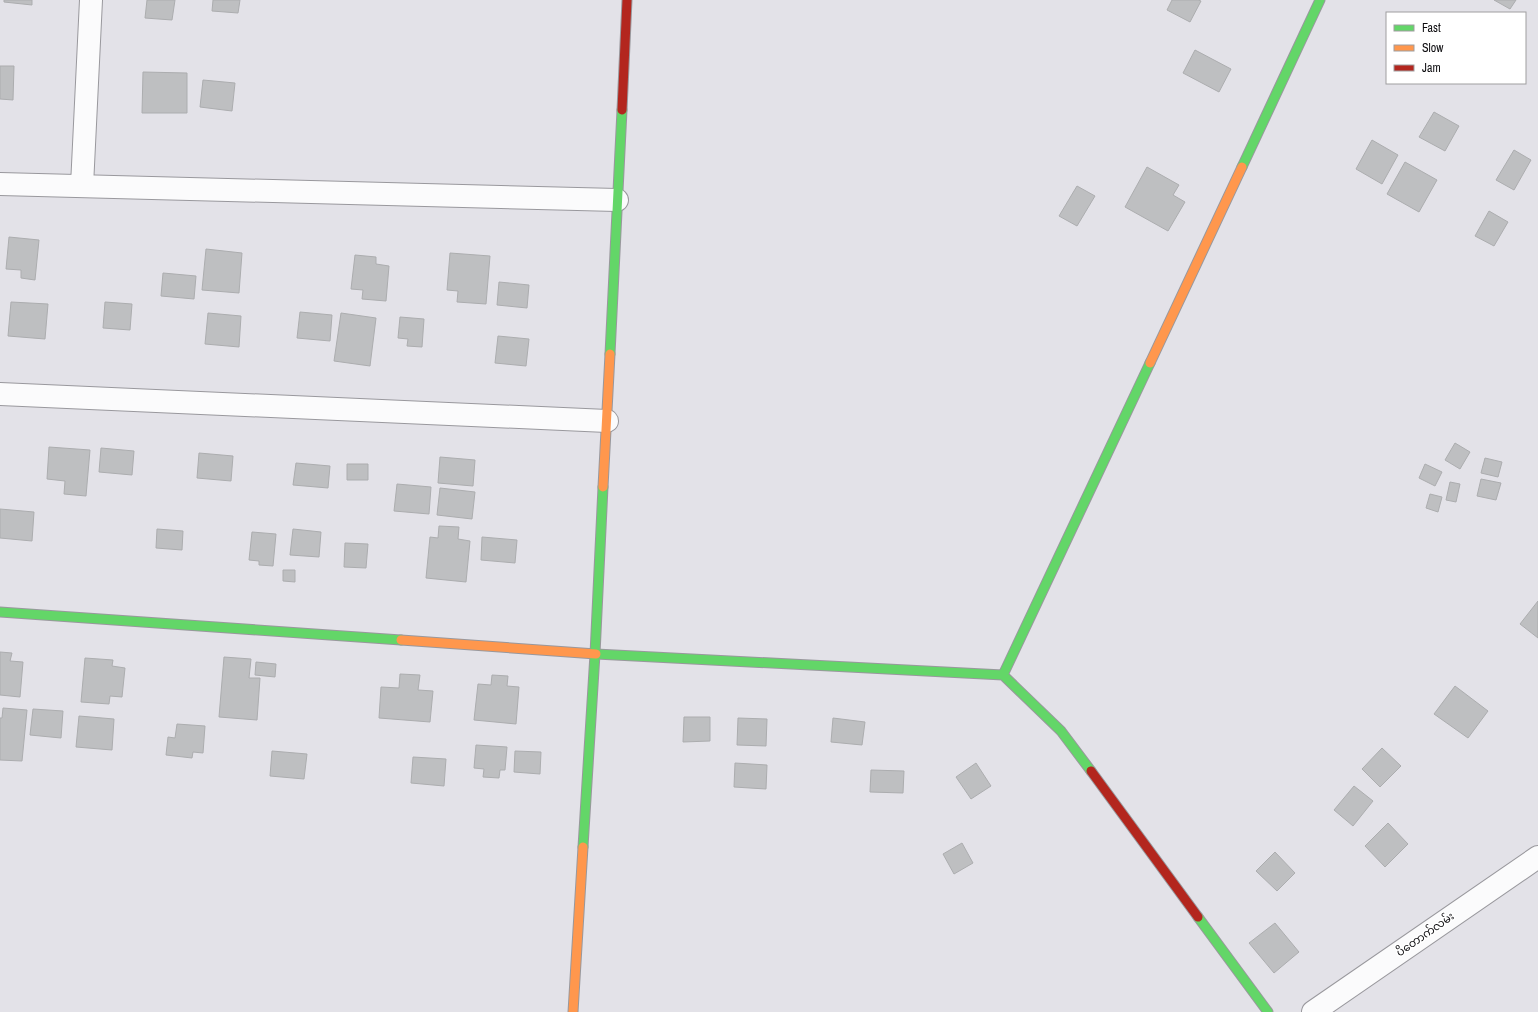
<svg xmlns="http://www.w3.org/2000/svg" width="1538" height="1012" font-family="'Archivo Narrow','Noto Sans Myanmar',sans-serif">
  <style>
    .building { fill: #bebfc1; stroke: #acadaf }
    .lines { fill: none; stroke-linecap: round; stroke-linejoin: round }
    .street-casing { stroke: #99989d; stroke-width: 24 }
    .fast-casing { stroke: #99989d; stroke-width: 11 }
    .slow-casing { stroke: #99989d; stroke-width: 11 }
    .jam-casing { stroke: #99989d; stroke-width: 11 }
    .street { stroke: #fbfbfc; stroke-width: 22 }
    .fast { stroke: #63d668; stroke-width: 9 }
    .slow { stroke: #ff974d; stroke-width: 9 }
    .jam { stroke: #b3261e; stroke-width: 9 }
    .labels { text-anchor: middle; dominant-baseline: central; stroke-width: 3; stroke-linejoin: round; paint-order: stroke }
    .street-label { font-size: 11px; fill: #0e0d10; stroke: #fff }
  </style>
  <rect width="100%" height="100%" fill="#e3e2e8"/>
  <path class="building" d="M 4,0 L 32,0 L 32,5 L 4,2 Z
    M 147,0 L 175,0 L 172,20 L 145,18 Z
    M 213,0 L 240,0 L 238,13 L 212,11 Z
    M 1172,0 L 1198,0 L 1201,1 L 1190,22 L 1167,10 Z
    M 1494,0 L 1516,0 L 1510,9 Z
    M 1195,50 L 1231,69 L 1219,92 L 1183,73 Z
    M 0,66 L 14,66 L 13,100 L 0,99 Z
    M 143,72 L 187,73 L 187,113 L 142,113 Z
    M 203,80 L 235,83 L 232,111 L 200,107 Z
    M 1434,112 L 1459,126 L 1445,151 L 1419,137 Z
    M 1372,140 L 1398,155 L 1382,184 L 1356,169 Z
    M 1514,150 L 1531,160 L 1514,190 L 1496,180 Z
    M 1405,162 L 1437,180 L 1419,212 L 1387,194 Z
    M 1147,167 L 1179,185 L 1173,195 L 1185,202 L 1168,231 L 1125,207 Z
    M 1077,186 L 1095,196 L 1077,226 L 1059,216 Z
    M 1489,211 L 1508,222 L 1494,246 L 1475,236 Z
    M 9,237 L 39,240 L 35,280 L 21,278 L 21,270 L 6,269 Z
    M 206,249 L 242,253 L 239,293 L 202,290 Z
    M 450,253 L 490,256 L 486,304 L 457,302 L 458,291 L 447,290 Z
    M 355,255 L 376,257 L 376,264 L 389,266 L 386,301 L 362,299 L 363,290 L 351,289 Z
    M 163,273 L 196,276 L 194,299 L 161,296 Z
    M 499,282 L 529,285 L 527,308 L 497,305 Z
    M 11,302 L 48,304 L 45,339 L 8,336 Z
    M 105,302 L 132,304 L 130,330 L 103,328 Z
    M 300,312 L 332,315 L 330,341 L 297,338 Z
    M 208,313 L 241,316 L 239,347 L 205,344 Z
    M 341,313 L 376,318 L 370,366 L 334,361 Z
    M 400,317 L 424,319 L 422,347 L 407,346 L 408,339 L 398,338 Z
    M 498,336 L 529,339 L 526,366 L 495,363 Z
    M 1455,443 L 1470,452 L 1460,469 L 1445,460 Z
    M 49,447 L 90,450 L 86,496 L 64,494 L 65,481 L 47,479 Z
    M 101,448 L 134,451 L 132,475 L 99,472 Z
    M 199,453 L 233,456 L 231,481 L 197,478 Z
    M 440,457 L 475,460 L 473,486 L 438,483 Z
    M 1485,458 L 1502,462 L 1498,477 L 1481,473 Z
    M 296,463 L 330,466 L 328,488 L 293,485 Z
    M 347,464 L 368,464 L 368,480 L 347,480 Z
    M 1425,464 L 1442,472 L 1435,486 L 1419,478 Z
    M 1481,479 L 1501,483 L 1496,500 L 1477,496 Z
    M 1450,482 L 1460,484 L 1456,502 L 1446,500 Z
    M 397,484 L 431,487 L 429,514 L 394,511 Z
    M 440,488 L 475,492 L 472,519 L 437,515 Z
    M 1430,494 L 1442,497 L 1438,512 L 1426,508 Z
    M 0,509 L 34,512 L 32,541 L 0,538 Z
    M 439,526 L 459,527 L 458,539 L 470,541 L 466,582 L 426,578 L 430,537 L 438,538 Z
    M 157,529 L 183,531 L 182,550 L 156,548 Z
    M 293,529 L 321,532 L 319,557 L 290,555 Z
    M 252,532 L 276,534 L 273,566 L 259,565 L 259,561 L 249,560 Z
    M 482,537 L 517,540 L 515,563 L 481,560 Z
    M 345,543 L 368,544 L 366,568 L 344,567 Z
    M 283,570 L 295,570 L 295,582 L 283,581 Z
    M 1538,601 L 1538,638 L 1520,624 Z
    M 0,652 L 12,653 L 10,661 L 23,662 L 20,697 L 0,695 Z
    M 224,657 L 251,659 L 249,678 L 260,678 L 257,720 L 219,717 Z
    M 85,658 L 113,660 L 112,666 L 125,668 L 122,697 L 110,696 L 109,704 L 81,702 Z
    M 256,662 L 276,664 L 275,677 L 255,675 Z
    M 400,674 L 420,675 L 418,690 L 433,691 L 430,722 L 379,718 L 381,687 L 399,688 Z
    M 492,675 L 508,676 L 507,686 L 519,687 L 516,724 L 474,720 L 478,684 L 491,685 Z
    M 1455,686 L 1488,711 L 1468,738 L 1434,714 Z
    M 3,708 L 27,710 L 22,761 L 0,760 L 0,718 L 2,718 Z
    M 33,709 L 63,711 L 61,738 L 30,735 Z
    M 79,716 L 114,719 L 112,750 L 76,747 Z
    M 684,717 L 710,717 L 710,741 L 683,742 Z
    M 738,718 L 767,719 L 766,746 L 737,745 Z
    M 833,718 L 865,722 L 862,745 L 831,742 Z
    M 177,724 L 205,726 L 203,753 L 193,752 L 192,758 L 166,755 L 168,737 L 175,738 Z
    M 476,745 L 507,747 L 505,770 L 500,770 L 499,778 L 483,777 L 484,769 L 474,768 Z
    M 1382,748 L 1401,766 L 1380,787 L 1362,769 Z
    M 272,751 L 307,754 L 304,779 L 270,776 Z
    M 515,751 L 541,752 L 540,774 L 514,772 Z
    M 413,757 L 446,759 L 444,786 L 411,783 Z
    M 735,763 L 767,765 L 766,789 L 734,787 Z
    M 976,763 L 991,786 L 971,799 L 956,777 Z
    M 871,770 L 904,771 L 903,793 L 870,792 Z
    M 1354,786 L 1373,801 L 1353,826 L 1334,810 Z
    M 1388,823 L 1408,844 L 1385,867 L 1365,846 Z
    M 962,843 L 973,863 L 954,874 L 943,854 Z
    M 1275,852 L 1295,873 L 1277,891 L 1256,871 Z
    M 1275,923 L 1299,952 L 1274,973 L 1249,943 Z"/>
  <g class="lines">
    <g class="street-casing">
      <path id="street" d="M 0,184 L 617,200
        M 82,186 L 91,0
        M 0,394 L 607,421
        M 1313,1012 L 1538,857"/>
    </g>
    <g class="fast-casing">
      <path id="fast" d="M 1242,167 L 1320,0
        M 610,354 L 622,110
        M 0,612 L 401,640
        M 596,654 L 1003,675 L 1061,731 L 1091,771
        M 1003,675 L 1150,363
        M 583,847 L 595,654 L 603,487
        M 1198,917 L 1268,1012"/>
    </g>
    <g class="slow-casing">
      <path id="slow" d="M 1150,363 L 1242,167
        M 603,487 L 610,354
        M 401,640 L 596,654
        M 573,1012 L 583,847"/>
    </g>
    <g class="jam-casing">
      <path id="jam" d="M 622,110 L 627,0
        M 1091,771 L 1198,917"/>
    </g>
    <use href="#street" class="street"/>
    <use href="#fast" class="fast"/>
    <use href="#slow" class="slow"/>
    <use href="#jam" class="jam"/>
  </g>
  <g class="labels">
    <g class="street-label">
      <text transform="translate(1425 934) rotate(-35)">ပိတောက်လမ်း</text>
    </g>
  </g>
  <rect x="1386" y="12" width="140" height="72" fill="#ffffff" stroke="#9f9e9f"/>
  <rect x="1394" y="25" width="20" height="6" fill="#63d668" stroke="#9f9e9f"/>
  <text x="1422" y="32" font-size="12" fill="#0e0d10">Fast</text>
  <rect x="1394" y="45" width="20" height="6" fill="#ff974d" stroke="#9f9e9f"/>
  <text x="1422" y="52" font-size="12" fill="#0e0d10">Slow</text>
  <rect x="1394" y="65" width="20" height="6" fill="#b3261e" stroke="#9f9e9f"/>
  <text x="1422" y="72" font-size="12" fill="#0e0d10">Jam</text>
</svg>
